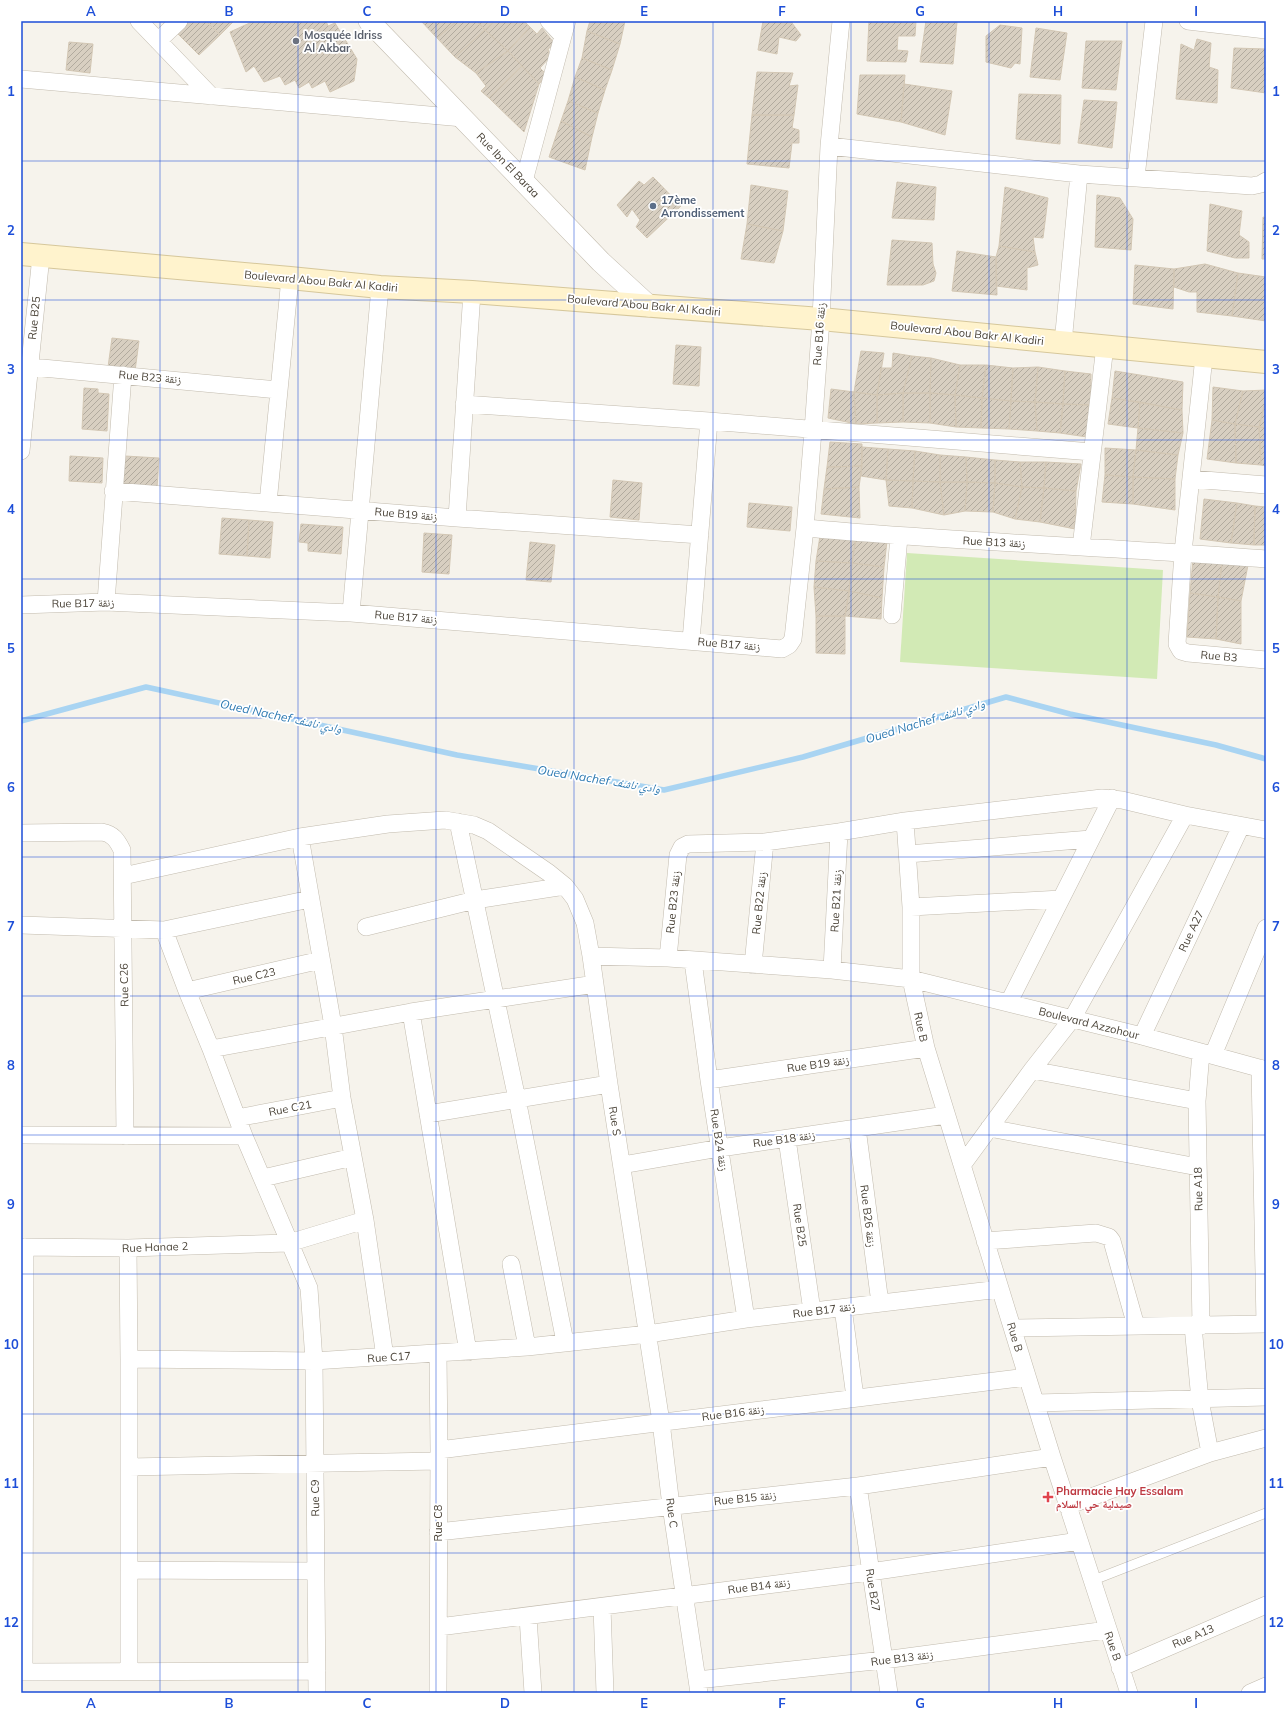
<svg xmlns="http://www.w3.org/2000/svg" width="1287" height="1714" font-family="Mulish,'Noto Naskh Arabic',sans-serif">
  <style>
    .green { fill: #d2eab5 }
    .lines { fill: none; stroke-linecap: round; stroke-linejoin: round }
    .stream { stroke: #a9d4f2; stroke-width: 5.5 }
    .building { fill: url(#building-hatch); stroke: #d3c7b4 }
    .service-casing { stroke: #c2bbae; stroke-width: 10 }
    .minor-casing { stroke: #c2bbae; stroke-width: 18 }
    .tertiary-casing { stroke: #c2bbae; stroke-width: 22 }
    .secondary-casing { stroke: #d6c79b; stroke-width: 24 }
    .service { stroke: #fff; stroke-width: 9 }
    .minor { stroke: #fff; stroke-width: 17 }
    .tertiary { stroke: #fff; stroke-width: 21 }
    .secondary { stroke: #fff3cd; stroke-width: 22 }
    .grid { fill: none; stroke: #1d4ed8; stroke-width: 1; stroke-opacity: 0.55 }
    .worship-dot { fill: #6b7280; stroke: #fff; stroke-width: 1.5 }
    .service-dot { fill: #5c6f8a; stroke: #fff; stroke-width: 1.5 }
    .health-dot { fill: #e0444e; stroke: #fff; stroke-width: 1.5 }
    .labels { text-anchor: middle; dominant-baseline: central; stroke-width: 3.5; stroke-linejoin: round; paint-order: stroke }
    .worship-label { font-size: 11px; font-weight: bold; fill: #5b616d; stroke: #fff; text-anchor: start }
    .street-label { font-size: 11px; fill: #4b4439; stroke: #fff }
    .service-label { font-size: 11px; font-weight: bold; fill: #4e5e75; stroke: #fff; text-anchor: start }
    .health-label { font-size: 11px; font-weight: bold; fill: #be3a42; stroke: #fff; text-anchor: start }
    .water-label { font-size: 12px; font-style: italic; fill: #2e7ab2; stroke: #fff }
    .neatline { fill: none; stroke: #1d4ed8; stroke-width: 1.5 }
    .grid-label { font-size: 13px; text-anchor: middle; font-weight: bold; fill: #1d4ed8 }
  </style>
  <defs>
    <pattern id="building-hatch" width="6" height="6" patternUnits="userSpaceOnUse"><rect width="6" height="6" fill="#d8cfc1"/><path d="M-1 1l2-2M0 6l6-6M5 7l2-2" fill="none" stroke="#b1aa9e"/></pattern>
  </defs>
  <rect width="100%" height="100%" fill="#f6f3ec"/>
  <path class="green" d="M 907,553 L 1163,570 L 1157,679 L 900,662 Z"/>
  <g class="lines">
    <path class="stream" d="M 21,721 L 146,687 L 457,755 L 664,790 L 803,757 L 1006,697 L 1070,714 L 1216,745 L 1266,759"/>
  </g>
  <path class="building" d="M 185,21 L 206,21 L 220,35 L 199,55 L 175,31 Z
    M 206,21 L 234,21 L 220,35 Z
    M 254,21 L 326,21 L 328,26 L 335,23 L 357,59 L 354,81 L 330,92 L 325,81 L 312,88 L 309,82 L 299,88 L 295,80 L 285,85 L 280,76 L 264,82 L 254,66 L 246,72 L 230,32 Z
    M 421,21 L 457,21 L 437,38 Z
    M 457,21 L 477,21 L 485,30 L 455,57 L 437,38 Z
    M 477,21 L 495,21 L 485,30 Z
    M 495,21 L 524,21 L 530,27 L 508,51 L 485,30 Z
    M 590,21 L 625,21 L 620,44 L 587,31 Z
    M 763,21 L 792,21 L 792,23 L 801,35 L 796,41 L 779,37 L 777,54 L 758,50 Z
    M 869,21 L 916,21 L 915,36 L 898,36 L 897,50 L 908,51 L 906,62 L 867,61 Z
    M 926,21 L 957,22 L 953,64 L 920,62 Z
    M 1000,25 L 1022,28 L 1020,64 L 1015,63 L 1011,68 L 986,62 L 986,36 Z
    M 530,27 L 537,34 L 542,28 L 555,44 L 548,49 L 550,57 L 540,68 L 547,75 L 539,84 L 508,51 Z
    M 1036,28 L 1067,33 L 1060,80 L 1030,77 Z
    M 485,30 L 508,51 L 476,73 L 455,57 Z
    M 587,31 L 620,44 L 612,70 L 582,58 Z
    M 1197,39 L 1211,43 L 1209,67 L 1218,70 L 1217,103 L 1176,99 L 1181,44 L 1194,50 Z
    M 1086,41 L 1122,41 L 1116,90 L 1082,88 Z
    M 69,42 L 93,44 L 90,73 L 66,70 Z
    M 1234,48 L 1266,49 L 1266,93 L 1231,88 Z
    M 508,51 L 522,66 L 489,98 L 481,91 L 486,86 L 476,73 Z
    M 582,58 L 612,70 L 605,90 L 575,77 Z
    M 522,66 L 539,84 L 524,132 L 489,98 Z
    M 757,72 L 793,73 L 789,86 L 798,85 L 794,115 L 752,115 Z
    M 860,75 L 905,75 L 901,122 L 857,114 Z
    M 575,77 L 605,90 L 598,113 L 568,101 Z
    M 904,84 L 952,91 L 945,135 L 901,122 Z
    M 1019,94 L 1061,95 L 1060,144 L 1016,139 Z
    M 1084,100 L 1117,102 L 1112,148 L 1078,143 Z
    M 568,101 L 598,113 L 592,137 L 561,121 Z
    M 752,115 L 794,115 L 792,128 L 799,130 L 799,143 L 792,143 L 789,168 L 747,164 Z
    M 561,121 L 592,137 L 585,170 L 549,157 Z
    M 653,177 L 681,206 L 647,238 L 636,227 L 640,220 L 632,209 L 627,217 L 617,205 L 639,181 L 644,185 Z
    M 897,182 L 936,187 L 934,220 L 892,218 Z
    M 751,185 L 788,191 L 783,231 L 747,224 Z
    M 1005,187 L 1048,198 L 1043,238 L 1033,237 L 1035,252 L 999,246 Z
    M 1097,195 L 1120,198 L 1133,219 L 1131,250 L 1095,247 Z
    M 1210,204 L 1242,211 L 1239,235 L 1249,242 L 1249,258 L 1235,258 L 1207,251 Z
    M 1263,217 L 1266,218 L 1266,259 L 1262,259 Z
    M 747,224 L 783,231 L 774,263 L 741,259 Z
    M 892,240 L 932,243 L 933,264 L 936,273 L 934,281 L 923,285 L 887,285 Z
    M 999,246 L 1035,252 L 1038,265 L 1027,268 L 1027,290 L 996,286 L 996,257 Z
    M 957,251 L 996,257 L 997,295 L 952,291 Z
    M 1205,264 L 1238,273 L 1232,316 L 1197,312 L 1197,292 L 1189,292 L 1174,287 L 1174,269 Z
    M 1135,265 L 1174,269 L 1173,309 L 1133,304 Z
    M 1238,273 L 1266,277 L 1266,321 L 1232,316 Z
    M 112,338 L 139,341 L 135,371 L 108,367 Z
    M 676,345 L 701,347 L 699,386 L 673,384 Z
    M 861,351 L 884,353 L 877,395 L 854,392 Z
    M 893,353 L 912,356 L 903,393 L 877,395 L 881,368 L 892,368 Z
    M 912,356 L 931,358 L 930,393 L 903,393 Z
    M 931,358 L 960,365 L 955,395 L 930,393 Z
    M 960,365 L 986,365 L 982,398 L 955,395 Z
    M 986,365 L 1013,368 L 1011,401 L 982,398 Z
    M 1038,367 L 1035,402 L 1011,401 L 1013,368 Z
    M 1038,367 L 1065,371 L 1063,404 L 1035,402 Z
    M 1065,371 L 1091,374 L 1091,405 L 1063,404 Z
    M 1115,371 L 1183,382 L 1182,410 L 1112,398 Z
    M 1213,387 L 1243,391 L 1235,424 L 1212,420 Z
    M 84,388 L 98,389 L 98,393 L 109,394 L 107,431 L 82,429 Z
    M 831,389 L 854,392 L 856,424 L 828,418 Z
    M 1266,390 L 1266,399 L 1259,427 L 1235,424 L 1243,391 Z
    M 854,392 L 877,395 L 877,423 L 856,424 Z
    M 903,393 L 930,393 L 930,423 L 903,422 Z
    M 903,393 L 903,422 L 877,423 L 877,395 Z
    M 930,393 L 955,395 L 956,427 L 930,423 Z
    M 955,395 L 982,398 L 981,428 L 956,427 Z
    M 982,398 L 1011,401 L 1009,429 L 981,428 Z
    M 1112,398 L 1140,402 L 1138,428 L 1108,424 Z
    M 1266,399 L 1266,428 L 1259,427 Z
    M 1011,401 L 1035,402 L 1037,431 L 1009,429 Z
    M 1035,402 L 1063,404 L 1060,433 L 1037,431 Z
    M 1140,402 L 1182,410 L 1183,433 L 1138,428 Z
    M 1063,404 L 1091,405 L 1087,437 L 1060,433 Z
    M 1212,420 L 1235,424 L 1236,463 L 1207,459 Z
    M 1235,424 L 1259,427 L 1261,465 L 1236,463 Z
    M 1259,427 L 1266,428 L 1266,466 L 1261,465 Z
    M 1138,428 L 1183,433 L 1178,455 L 1136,450 Z
    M 830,442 L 862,444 L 862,466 L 827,467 Z
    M 862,447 L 888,449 L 886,480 L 861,476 Z
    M 1105,448 L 1136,450 L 1133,477 L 1105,475 Z
    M 888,449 L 915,451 L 913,481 L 886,480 Z
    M 1136,450 L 1178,455 L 1175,479 L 1133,477 Z
    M 915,451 L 940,455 L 940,482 L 913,481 Z
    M 940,455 L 966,457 L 967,482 L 940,482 Z
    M 70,456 L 103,458 L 102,483 L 69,481 Z
    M 125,456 L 159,458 L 157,488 L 123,485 Z
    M 966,457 L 995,460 L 995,483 L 967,482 Z
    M 995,460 L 1020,462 L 1022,487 L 995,483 Z
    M 1020,462 L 1046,462 L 1044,488 L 1022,487 Z
    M 1046,462 L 1081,464 L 1076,491 L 1044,488 Z
    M 862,466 L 859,487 L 824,489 L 827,467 Z
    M 1105,475 L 1133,477 L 1133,504 L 1102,502 Z
    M 1133,477 L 1175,479 L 1175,510 L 1133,504 Z
    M 613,480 L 642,483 L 639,520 L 610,517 Z
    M 886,480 L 913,481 L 912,508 L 889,506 Z
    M 913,481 L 940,482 L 944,515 L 912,508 Z
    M 940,482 L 967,482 L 965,511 L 944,515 Z
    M 967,482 L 995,483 L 993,512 L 965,511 Z
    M 995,483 L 1022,487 L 1015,519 L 993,512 Z
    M 859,487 L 860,518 L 821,514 L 824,489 Z
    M 1022,487 L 1044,488 L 1040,522 L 1015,519 Z
    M 1044,488 L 1076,491 L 1075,529 L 1040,522 Z
    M 1204,499 L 1237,503 L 1231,543 L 1200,539 Z
    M 749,503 L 792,507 L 790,531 L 747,527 Z
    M 1237,503 L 1255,506 L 1254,545 L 1231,543 Z
    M 1255,506 L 1266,507 L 1266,545 L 1254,545 Z
    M 222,518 L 249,520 L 247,556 L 219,554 Z
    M 249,520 L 273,522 L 270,558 L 247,556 Z
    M 301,524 L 343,527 L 341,554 L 308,551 L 308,543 L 299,542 Z
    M 424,533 L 452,535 L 449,574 L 422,572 Z
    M 820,536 L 856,538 L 852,563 L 816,561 Z
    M 856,538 L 887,541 L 884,567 L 852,563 Z
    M 530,542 L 555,545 L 551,582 L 526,580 Z
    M 1193,559 L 1222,563 L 1218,597 L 1190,593 Z
    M 816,561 L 852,563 L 849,591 L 814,587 Z
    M 852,563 L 884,567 L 882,598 L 849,591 Z
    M 1222,563 L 1248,565 L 1241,601 L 1218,597 Z
    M 814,587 L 849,591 L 845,616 L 816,616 Z
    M 849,591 L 882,598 L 881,619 L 845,616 Z
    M 1190,593 L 1218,597 L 1216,639 L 1187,637 Z
    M 1218,597 L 1241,601 L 1241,644 L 1216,639 Z
    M 816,616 L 845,616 L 845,654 L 816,653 Z"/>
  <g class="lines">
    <g class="service-casing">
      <path id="service" d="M 1091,1581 L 1266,1513"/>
    </g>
    <g class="minor-casing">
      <path id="minor" d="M 139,21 L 211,96
        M 549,21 L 563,36
        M 1188,21 L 1266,30
        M 158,41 L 179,21
        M 21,79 L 463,118
        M 829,146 L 1079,174 L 1252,186 L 1261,184 L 1266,181
        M 1136,177 L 1154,21
        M 524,181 L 567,21
        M 1063,343 L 1079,174
        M 1204,357 L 1183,552 L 1177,644 L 1181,651 L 1188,653 L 1266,660
        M 21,366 L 278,390
        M 464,404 L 709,421 L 1092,452
        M 21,451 L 41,256
        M 1192,479 L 1266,485
        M 113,491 L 457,518 L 700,535
        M 268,503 L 290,278
        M 457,518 L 472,292
        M 805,528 C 958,542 1112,547 1266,559
        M 1081,547 L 1105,346
        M 106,602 L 123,375
        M 21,605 L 106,602 L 351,613 L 782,649 L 789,645 L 793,639 L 805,528 L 813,431 L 821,319 L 829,146 L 841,21
        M 351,613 L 380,287
        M 892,615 L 899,537
        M 691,641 L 709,421
        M 905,821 L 911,907 L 911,979 L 926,1048 L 1052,1457 L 1129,1693
        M 458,822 L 517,1099 L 565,1342
        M 21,833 L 102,832 C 113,834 117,840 122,850 L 125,1136
        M 300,837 L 333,1026 L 342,1098 L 365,1220 L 385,1357
        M 908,854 L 1091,839
        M 123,876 L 300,837 L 388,824 L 445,820 L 474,825 L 488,831 L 549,873 L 565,886 L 575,899 L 585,923 L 591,956 L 609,1084 L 661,1422 L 671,1506 L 699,1693
        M 911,907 L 1061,899
        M 21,925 L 164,930 L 310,899
        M 366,927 L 475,900 L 565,886
        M 164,930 L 187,991 L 211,1049 L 244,1136 L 309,1288 L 314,1361 L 317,1693
        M 591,956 L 668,958 L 832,970 L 911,979 L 1142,1036 L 1266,1070
        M 668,958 L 678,855 L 682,847 L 688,844 L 765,842 L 839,832 L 905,821 L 1102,798 L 1122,800 L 1185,815 L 1266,830
        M 693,961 L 709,1080 L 746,1319
        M 753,965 L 765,842
        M 832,970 L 839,832
        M 187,991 L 321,960
        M 1009,1002 L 1112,798
        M 411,1012 L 468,1352
        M 1142,1036 L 1241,826
        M 211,1049 L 411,1012 L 595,984
        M 1213,1055 L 1266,928
        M 1260,1068 L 1265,1324
        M 1032,1070 L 1197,1101
        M 709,1080 L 926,1048
        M 428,1114 L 609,1084
        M 237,1118 L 342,1098
        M 857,1128 L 880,1303
        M 989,1128 L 1198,1167
        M 21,1135 L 244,1136
        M 787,1139 L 812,1311
        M 963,1164 L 1032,1070 L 1072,1019 L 1185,815
        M 622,1165 L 720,1148 L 946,1115
        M 263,1178 L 353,1157
        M 985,1241 L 1096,1233 L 1109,1237 L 1112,1241 L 1136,1326
        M 21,1247 L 128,1248 L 289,1243 L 365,1220
        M 128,1248 L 129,1359 L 129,1672
        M 511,1264 L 527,1347
        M 843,1308 L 855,1397
        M 1193,1326 L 1200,1400 L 1210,1453
        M 1201,1326 L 1197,1101 L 1201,1052
        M 1013,1328 L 1266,1324
        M 438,1354 L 439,1450 L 438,1693
        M 129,1359 L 314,1361 L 527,1347 L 648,1334 L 746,1319 L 1000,1289
        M 1036,1403 L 1266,1397
        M 439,1450 L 1027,1377
        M 129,1467 L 438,1461
        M 858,1486 L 889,1693
        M 1067,1506 L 1210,1453 L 1266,1438
        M 438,1532 L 858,1486 L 1052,1457
        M 129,1570 L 316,1571
        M 602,1607 L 605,1693
        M 528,1617 L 533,1693
        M 439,1627 L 870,1572 L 1079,1541
        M 1120,1668 L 1266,1605
        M 21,1672 L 317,1671
        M 24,1672 L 25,1247
        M 697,1680 L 884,1660 L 1107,1630
        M 1250,1693 L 1266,1686"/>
    </g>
    <g class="tertiary-casing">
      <path id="tertiary" d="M 369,21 L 601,262 L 649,306"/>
    </g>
    <g class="secondary-casing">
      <path id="secondary" d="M 21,254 L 290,278 L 380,287 L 472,292 L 821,319 L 1266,362"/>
    </g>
    <use href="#service" class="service"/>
    <use href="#minor" class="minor"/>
    <use href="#tertiary" class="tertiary"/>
    <use href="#secondary" class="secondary"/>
  </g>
  <path class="grid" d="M 160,21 L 160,1693M 298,21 L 298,1693M 436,21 L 436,1693M 574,21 L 574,1693M 713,21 L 713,1693M 851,21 L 851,1693M 989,21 L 989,1693M 1127,21 L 1127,1693M 21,161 L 1266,161M 21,300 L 1266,300M 21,440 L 1266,440M 21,579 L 1266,579M 21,718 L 1266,718M 21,857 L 1266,857M 21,996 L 1266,996M 21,1135 L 1266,1135M 21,1274 L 1266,1274M 21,1414 L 1266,1414M 21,1553 L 1266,1553"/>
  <circle class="worship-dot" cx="296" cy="41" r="4"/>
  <circle class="service-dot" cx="653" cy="206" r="4"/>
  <path class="health-dot" d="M1046 1491h4v4h4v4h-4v4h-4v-4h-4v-4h4z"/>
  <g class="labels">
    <g class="worship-label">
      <text x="304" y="35">Mosquée Idriss<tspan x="304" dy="13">Al Akbar</tspan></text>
    </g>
    <g class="street-label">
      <text transform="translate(508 165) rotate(46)">Rue Ibn El Baraa</text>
      <text transform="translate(321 281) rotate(5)">Boulevard Abou Bakr Al Kadiri</text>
      <text transform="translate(644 305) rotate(5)">Boulevard Abou Bakr Al Kadiri</text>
      <text transform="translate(34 318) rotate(-84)">Rue B25</text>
      <text transform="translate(967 333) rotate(6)">Boulevard Abou Bakr Al Kadiri</text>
      <text transform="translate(819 334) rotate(-86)">Rue B16 زنقة</text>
      <text transform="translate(150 377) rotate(5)">Rue B23 زنقة</text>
      <text transform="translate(406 514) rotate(5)">Rue B19 زنقة</text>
      <text transform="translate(994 542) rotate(3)">Rue B13 زنقة</text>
      <text transform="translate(83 603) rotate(-1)">Rue B17 زنقة</text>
      <text transform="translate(406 617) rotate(5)">Rue B17 زنقة</text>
      <text transform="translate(729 644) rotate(5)">Rue B17 زنقة</text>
      <text transform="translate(1219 656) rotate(5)">Rue B3</text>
      <text transform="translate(836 901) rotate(-87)">Rue B21 زنقة</text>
      <text transform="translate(673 902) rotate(-84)">Rue B23 زنقة</text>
      <text transform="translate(759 903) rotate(-84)">Rue B22 زنقة</text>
      <text transform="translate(1191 931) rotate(-65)">Rue A27</text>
      <text transform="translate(254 976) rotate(-13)">Rue C23</text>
      <text transform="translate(124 985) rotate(-91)">Rue C26</text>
      <text transform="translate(1089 1023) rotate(14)">Boulevard Azzohour</text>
      <text transform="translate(921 1027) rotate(78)">Rue B</text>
      <text transform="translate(818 1064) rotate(-8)">Rue B19 زنقة</text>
      <text transform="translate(290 1108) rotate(-11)">Rue C21</text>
      <text transform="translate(615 1121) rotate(81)">Rue S</text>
      <text transform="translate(784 1139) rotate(-8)">Rue B18 زنقة</text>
      <text transform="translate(719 1140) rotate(81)">Rue B24 زنقة</text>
      <text transform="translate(1198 1189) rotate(-91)">Rue A18</text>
      <text transform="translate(868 1216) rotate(83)">Rue B26 زنقة</text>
      <text transform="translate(800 1225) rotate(82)">Rue B25</text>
      <text transform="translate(155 1247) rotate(-2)">Rue Hanae 2</text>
      <text transform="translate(824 1310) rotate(-7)">Rue B17 زنقة</text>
      <text transform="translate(1015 1337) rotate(73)">Rue B</text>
      <text transform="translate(389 1357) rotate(-4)">Rue C17</text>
      <text transform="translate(733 1413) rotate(-7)">Rue B16 زنقة</text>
      <text transform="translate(315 1498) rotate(-91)">Rue C9</text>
      <text transform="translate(745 1498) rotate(-6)">Rue B15 زنقة</text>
      <text transform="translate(672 1513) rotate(82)">Rue C</text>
      <text transform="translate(438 1523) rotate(-90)">Rue C8</text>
      <text transform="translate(759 1586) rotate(-7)">Rue B14 زنقة</text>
      <text transform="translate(873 1590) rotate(81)">Rue B27</text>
      <text transform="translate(1193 1636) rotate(-23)">Rue A13</text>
      <text transform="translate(1113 1646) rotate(71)">Rue B</text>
      <text transform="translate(902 1658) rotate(-7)">Rue B13 زنقة</text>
    </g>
    <g class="service-label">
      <text x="661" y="200">17ème<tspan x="661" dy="13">Arrondissement</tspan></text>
    </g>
    <g class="health-label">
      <text x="1056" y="1491">Pharmacie Hay Essalam<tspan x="1056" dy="13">صيدلية حي السلام</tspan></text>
    </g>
    <g class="water-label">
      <text transform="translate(281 716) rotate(12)">Oued Nachef وادي ناشف</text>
      <text transform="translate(925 721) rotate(-17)">Oued Nachef وادي ناشف</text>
      <text transform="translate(599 779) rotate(9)">Oued Nachef وادي ناشف</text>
    </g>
  </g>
  <rect width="1287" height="1714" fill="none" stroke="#ffffff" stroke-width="44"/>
  <rect x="22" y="22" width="1243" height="1670" class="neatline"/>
  <g class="grid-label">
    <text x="91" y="16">A</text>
    <text x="229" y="16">B</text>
    <text x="367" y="16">C</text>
    <text x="505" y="16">D</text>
    <text x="644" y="16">E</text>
    <text x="782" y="16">F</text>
    <text x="920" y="16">G</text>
    <text x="1058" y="16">H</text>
    <text x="1196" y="16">I</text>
    <text x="11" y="96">1</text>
    <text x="1276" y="96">1</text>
    <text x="11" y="235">2</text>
    <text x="1276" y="235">2</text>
    <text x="11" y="374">3</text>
    <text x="1276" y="374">3</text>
    <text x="11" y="514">4</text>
    <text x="1276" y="514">4</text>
    <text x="11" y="653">5</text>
    <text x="1276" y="653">5</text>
    <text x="11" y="792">6</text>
    <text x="1276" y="792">6</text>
    <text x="11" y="931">7</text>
    <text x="1276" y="931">7</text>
    <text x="11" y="1070">8</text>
    <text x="1276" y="1070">8</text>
    <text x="11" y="1209">9</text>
    <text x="1276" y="1209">9</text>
    <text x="11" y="1349">10</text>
    <text x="1276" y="1349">10</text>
    <text x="11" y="1488">11</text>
    <text x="1276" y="1488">11</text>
    <text x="11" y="1627">12</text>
    <text x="1276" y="1627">12</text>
    <text x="91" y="1708">A</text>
    <text x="229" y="1708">B</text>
    <text x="367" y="1708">C</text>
    <text x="505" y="1708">D</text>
    <text x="644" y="1708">E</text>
    <text x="782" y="1708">F</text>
    <text x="920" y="1708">G</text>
    <text x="1058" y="1708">H</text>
    <text x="1196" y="1708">I</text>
  </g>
</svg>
